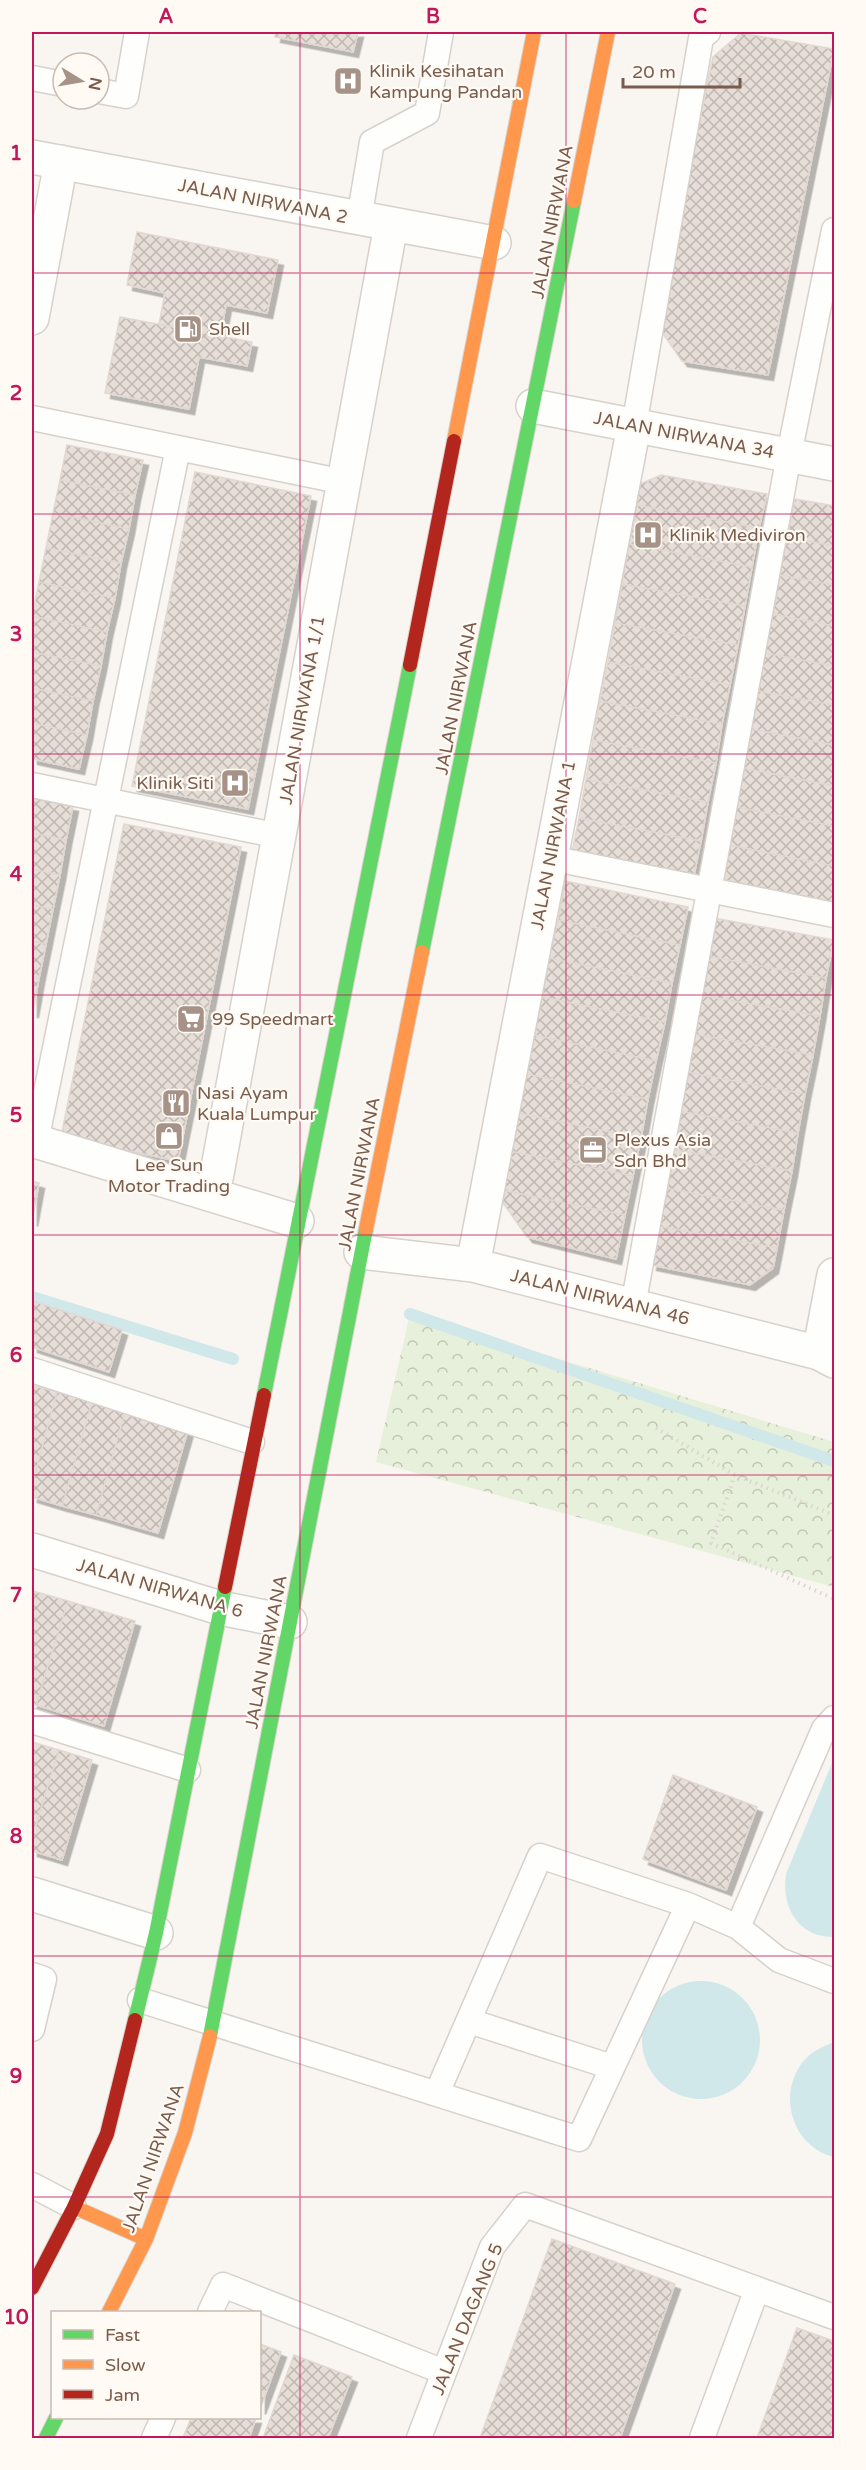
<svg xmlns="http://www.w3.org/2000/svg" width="866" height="2470" font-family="'Varela Round',sans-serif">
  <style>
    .park { fill: url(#park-crowns) }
    .water { fill: #d0e8ea }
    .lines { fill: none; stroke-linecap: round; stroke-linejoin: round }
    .stream { stroke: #d0e8ea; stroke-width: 12 }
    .building { fill: url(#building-cross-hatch); stroke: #e2d8d2; stroke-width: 1.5; filter: url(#shadow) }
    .lane-casing { stroke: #d7d1cb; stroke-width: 27 }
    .street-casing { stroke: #d7d1cb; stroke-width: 36 }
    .fast-casing { stroke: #d9d2cb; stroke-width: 16 }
    .slow-casing { stroke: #d9d2cb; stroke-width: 16 }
    .jam-casing { stroke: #d9d2cb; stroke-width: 16 }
    .path { stroke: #dcd5d0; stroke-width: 4; stroke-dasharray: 1.5 4.5; stroke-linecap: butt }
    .lane { stroke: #fefefd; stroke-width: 24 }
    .street { stroke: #fefefd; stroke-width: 33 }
    .fast { stroke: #63d668; stroke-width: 14 }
    .slow { stroke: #ff974d; stroke-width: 14 }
    .jam { stroke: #b3261e; stroke-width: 14 }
    .grid { fill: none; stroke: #c2185b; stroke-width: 1.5; stroke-opacity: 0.55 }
    .labels { text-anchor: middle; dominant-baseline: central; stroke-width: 4.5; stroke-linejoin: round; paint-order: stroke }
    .poi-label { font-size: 18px; fill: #7a5c4d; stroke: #fffaf3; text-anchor: start }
    .street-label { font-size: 18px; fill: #7a5c4d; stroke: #fffaf3 }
    .neatline { fill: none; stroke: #c2185b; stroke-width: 2 }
    .grid-label { font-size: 20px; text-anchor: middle; font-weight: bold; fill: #c2185b }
  </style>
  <defs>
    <pattern id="park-crowns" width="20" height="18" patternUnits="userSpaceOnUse" patternTransform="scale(1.5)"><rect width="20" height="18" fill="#e7f0db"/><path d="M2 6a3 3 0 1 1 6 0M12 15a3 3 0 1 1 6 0" fill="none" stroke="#c0c6b4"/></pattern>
    <pattern id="building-cross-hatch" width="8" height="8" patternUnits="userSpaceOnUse" patternTransform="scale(1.5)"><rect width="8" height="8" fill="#e6ded7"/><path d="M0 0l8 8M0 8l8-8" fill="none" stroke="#bfb7b1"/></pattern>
    <filter id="shadow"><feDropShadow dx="5.5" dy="5.5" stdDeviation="0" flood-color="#0004"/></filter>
  </defs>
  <rect width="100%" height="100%" fill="#f9f5f0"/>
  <path class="park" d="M 410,1314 L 834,1442 L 834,1587 L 376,1462 Z"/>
  <path class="water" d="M 834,1758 L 834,1937 C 798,1937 781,1907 786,1874 Z
    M642 2040a59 59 0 1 1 118 0a59 59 0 1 1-118 0Z
    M 834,2042 L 834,2157 C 793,2147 777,2096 802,2063 C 810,2052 822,2047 834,2042 Z"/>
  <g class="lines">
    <path class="stream" d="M 32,1297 L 233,1359
      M 410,1314 L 834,1461"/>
  </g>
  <path class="building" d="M 276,32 L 358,32 L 353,52 L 275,37 Z
    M 741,33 L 834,49 L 768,375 L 682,361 L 657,325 L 713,57 Z
    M 137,232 L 278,260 L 267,313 L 226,305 L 220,336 L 159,324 L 165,293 L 127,285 Z
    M 120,317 L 252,342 L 247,366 L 199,357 L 189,409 L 105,393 Z
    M 67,445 L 143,460 L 135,495 L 60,480 Z
    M 195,472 L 311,496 L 248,809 L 132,786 Z
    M 661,475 L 767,494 L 759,528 L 637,505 L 640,484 Z
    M 60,480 L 135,495 L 129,529 L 53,513 Z
    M 795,499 L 834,506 L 834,546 L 787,537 Z
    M 637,505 L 759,528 L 752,567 L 629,544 Z
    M 53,513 L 129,529 L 121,563 L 46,548 Z
    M 787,537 L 834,546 L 834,585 L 780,575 Z
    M 629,544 L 752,567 L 745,606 L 622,584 Z
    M 46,548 L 121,563 L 115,598 L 39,582 Z
    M 780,575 L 834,585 L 834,626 L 773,614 Z
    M 39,582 L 115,598 L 107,632 L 32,616 Z
    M 622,584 L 745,606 L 738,645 L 615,623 Z
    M 773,614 L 834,626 L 834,666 L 765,653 Z
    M 32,616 L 107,632 L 101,666 L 32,652 Z
    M 615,623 L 738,645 L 730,685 L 608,662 Z
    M 32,652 L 101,666 L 93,701 L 32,688 Z
    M 765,653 L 834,666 L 834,705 L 758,691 Z
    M 608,662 L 730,685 L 722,724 L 600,701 Z
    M 32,688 L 93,701 L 87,735 L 32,723 Z
    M 758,691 L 834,705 L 834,745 L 751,729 Z
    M 600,701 L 722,724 L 716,763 L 593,740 Z
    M 32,723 L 87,735 L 79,769 L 32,759 Z
    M 751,729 L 834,745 L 834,786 L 743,768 Z
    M 593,740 L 716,763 L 708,802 L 586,779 Z
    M 743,768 L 834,786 L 834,826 L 736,807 Z
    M 586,779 L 708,802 L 701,841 L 579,818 Z
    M 32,798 L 73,806 L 66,840 L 32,833 Z
    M 736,807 L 834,826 L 834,866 L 729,845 Z
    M 579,818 L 701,841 L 693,880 L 571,857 Z
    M 124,824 L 241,847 L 178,1161 L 61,1137 Z
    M 32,833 L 66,840 L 60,875 L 32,869 Z
    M 729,845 L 834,866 L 834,906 L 721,884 Z
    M 32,869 L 60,875 L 53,909 L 32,905 Z
    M 565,881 L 688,907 L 680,945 L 558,920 Z
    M 32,905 L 53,909 L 46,944 L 32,941 Z
    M 714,918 L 834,940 L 826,978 L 707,956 Z
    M 558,920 L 680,945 L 672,983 L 549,958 Z
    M 32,941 L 46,944 L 39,978 L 32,976 Z
    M 707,956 L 826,978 L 820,1016 L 700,995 Z
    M 549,958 L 672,983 L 665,1022 L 542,997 Z
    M 32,976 L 39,978 L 33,1012 L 32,1012 Z
    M 700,995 L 820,1016 L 813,1055 L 693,1034 Z
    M 542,997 L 665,1022 L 656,1061 L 534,1035 Z
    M 693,1034 L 813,1055 L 805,1094 L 686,1072 Z
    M 534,1035 L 656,1061 L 648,1099 L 526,1074 Z
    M 686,1072 L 805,1094 L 798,1133 L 679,1111 Z
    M 526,1074 L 648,1099 L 641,1138 L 518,1113 Z
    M 679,1111 L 798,1133 L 792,1171 L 672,1149 Z
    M 518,1113 L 641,1138 L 633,1176 L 510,1151 Z
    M 672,1149 L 792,1171 L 784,1210 L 665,1188 Z
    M 510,1151 L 633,1176 L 625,1215 L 502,1190 Z
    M 32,1181 L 39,1183 L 32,1221 Z
    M 665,1188 L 784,1210 L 777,1248 L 658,1226 Z
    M 502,1190 L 625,1215 L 616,1259 L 527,1237 L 501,1200 Z
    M 658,1226 L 777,1248 L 773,1268 L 750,1285 L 651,1265 Z
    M 32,1301 L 122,1330 L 109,1372 L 32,1347 Z
    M 32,1385 L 57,1392 L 32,1485 Z
    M 57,1392 L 92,1402 L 62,1506 L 32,1497 L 32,1485 Z
    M 92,1402 L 125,1412 L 96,1515 L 62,1506 Z
    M 125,1412 L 188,1430 L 158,1533 L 96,1515 Z
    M 33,1591 L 68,1601 L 36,1705 L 32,1704 Z
    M 68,1601 L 135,1621 L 104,1726 L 36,1705 Z
    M 32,1742 L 59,1750 L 32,1838 Z
    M 59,1750 L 92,1760 L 62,1860 L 32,1851 L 32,1838 Z
    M 673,1775 L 757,1807 L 726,1890 L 643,1859 Z
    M 552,2239 L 675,2284 L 620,2438 L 480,2438 Z
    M 797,2328 L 834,2341 L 834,2438 L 757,2438 Z
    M 260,2344 L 281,2352 L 260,2409 Z
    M 294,2355 L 352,2377 L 328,2438 L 263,2438 Z
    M 191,2418 L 256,2418 L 249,2438 L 183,2438 Z"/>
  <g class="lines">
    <g class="lane-casing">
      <path id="lane" d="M 32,78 L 63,84
        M 99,91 L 126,96 L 137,32
        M 359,219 L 372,142 L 427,113 L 441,32
        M 32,418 L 344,482
        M 634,426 L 701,38 L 708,32
        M 32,785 L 279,836
        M 550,858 L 834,915
        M 36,1141 L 178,448
        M 633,1306 L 789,455 L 834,230
        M 32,1370 L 252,1442
        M 32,1721 L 188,1770
        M 738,1927 L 824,1729 L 834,1718
        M 32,1975 L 44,1979 L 32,2029
        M 140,2000 L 579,2139 L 688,1905 L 738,1927 L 779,1960 L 834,1981
        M 469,2021 L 612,2067
        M 437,2093 L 540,1856 L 688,1905
        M 32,2185 L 74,2207
        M 210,2312 L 223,2285 L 444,2372
        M 154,2438 L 163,2418
        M 419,2438 L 492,2247 L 525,2205 L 834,2317
        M 702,2438 L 757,2289"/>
    </g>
    <g class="street-casing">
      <path id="street" d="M 32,157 L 494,243
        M 32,318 L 61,162
        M 533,406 L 834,464
        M 32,1140 L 297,1221
        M 213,1195 L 391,225
        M 361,1252 L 473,1265 L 819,1353 L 834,1361
        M 473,1265 L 634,426
        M 819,1353 L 834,1275
        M 32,1550 L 220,1608 L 290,1622
        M 32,1894 L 156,1933"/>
    </g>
    <g class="fast-casing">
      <path id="fast" d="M 422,952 L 574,201
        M 264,1395 L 410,665
        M 135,2020 L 156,1933 L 225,1587
        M 210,2036 L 366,1229
        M 46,2438 L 56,2418"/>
    </g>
    <g class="slow-casing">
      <path id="slow" d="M 574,201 L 608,32
        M 454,441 L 534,32
        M 366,1229 L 422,952
        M 74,2207 L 146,2239
        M 109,2312 L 146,2239 L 185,2133 L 210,2036"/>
    </g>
    <g class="jam-casing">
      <path id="jam" d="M 410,665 L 454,441
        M 225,1587 L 264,1395
        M 32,2288 L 74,2207 L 107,2134 L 135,2020"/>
    </g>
    <path class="path" d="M 656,1428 L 735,1475 L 834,1515
      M 735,1475 L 711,1543 L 834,1599"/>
    <use href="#lane" class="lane"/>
    <use href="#street" class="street"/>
    <use href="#fast" class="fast"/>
    <use href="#slow" class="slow"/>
    <use href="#jam" class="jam"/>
  </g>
  <path class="grid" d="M 300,32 L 300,2438M 566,32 L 566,2438M 32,273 L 834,273M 32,514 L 834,514M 32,754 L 834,754M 32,995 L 834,995M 32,1235 L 834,1235M 32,1475 L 834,1475M 32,1716 L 834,1716M 32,1956 L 834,1956M 32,2197 L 834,2197"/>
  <defs>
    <g id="hospital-square" transform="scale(1.5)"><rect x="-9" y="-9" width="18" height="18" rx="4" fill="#a69286" stroke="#fffaf3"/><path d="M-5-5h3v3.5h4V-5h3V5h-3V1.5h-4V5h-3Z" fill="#fff"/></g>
    <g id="fuel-square" transform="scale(1.5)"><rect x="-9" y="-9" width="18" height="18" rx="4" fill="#a69286" stroke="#fffaf3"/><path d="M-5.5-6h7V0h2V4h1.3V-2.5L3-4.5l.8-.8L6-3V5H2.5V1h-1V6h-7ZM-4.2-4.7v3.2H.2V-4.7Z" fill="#fff"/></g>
    <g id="supermarket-square" transform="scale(1.5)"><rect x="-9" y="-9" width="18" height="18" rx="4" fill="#a69286" stroke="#fffaf3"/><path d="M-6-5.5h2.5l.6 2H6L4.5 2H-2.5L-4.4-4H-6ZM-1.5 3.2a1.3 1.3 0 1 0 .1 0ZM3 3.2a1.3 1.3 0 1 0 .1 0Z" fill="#fff"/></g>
    <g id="restaurant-square" transform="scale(1.5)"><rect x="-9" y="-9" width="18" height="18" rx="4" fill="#a69286" stroke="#fffaf3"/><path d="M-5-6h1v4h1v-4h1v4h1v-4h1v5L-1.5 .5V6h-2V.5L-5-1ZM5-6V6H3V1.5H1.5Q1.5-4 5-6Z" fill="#fff"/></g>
    <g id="shop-square" transform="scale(1.5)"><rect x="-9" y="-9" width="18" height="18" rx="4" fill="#a69286" stroke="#fffaf3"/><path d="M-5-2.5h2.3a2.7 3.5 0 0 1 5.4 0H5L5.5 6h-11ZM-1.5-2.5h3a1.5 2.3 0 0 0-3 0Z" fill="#fff"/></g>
    <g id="office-square" transform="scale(1.5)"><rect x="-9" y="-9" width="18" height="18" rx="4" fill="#a69286" stroke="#fffaf3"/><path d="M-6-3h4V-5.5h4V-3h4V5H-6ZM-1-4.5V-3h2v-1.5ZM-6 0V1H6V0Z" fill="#fff"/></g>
  </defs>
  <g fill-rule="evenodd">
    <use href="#hospital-square" x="348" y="81"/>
    <use href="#fuel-square" x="188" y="329"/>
    <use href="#hospital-square" x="648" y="535"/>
    <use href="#hospital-square" x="235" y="783"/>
    <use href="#supermarket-square" x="191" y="1019"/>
    <use href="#restaurant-square" x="176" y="1103"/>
    <use href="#shop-square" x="169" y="1136"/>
    <use href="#office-square" x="593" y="1150"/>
  </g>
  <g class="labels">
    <g class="poi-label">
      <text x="369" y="71">Klinik Kesihatan<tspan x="369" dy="21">Kampung Pandan</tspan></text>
      <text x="209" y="329">Shell</text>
      <text x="669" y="535">Klinik Mediviron</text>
      <text x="214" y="783" text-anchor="end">Klinik Siti</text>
      <text x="212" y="1019">99 Speedmart</text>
      <text x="197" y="1093">Nasi Ayam<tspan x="197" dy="21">Kuala Lumpur</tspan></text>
      <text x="614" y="1140">Plexus Asia<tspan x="614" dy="21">Sdn Bhd</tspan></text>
      <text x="169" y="1165" text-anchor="middle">Lee Sun<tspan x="169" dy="21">Motor Trading</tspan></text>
    </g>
    <g class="street-label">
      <text transform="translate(263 201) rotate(11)">JALAN NIRWANA 2</text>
      <text transform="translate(552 222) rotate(-79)">JALAN NIRWANA</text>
      <text transform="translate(684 435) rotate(11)">JALAN NIRWANA 34</text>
      <text transform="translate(456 698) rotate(-79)">JALAN NIRWANA</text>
      <text transform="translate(302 710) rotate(-80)">JALAN NIRWANA 1/1</text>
      <text transform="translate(553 845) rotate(-79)">JALAN NIRWANA 1</text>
      <text transform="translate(359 1174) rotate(-79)">JALAN NIRWANA</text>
      <text transform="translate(600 1297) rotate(14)">JALAN NIRWANA 46</text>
      <text transform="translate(160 1588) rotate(16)">JALAN NIRWANA 6</text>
      <text transform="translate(266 1652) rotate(-79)">JALAN NIRWANA</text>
      <text transform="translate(153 2158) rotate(-71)">JALAN NIRWANA</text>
      <text transform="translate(467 2319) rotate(-68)">JALAN DAGANG 5</text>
    </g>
  </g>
  <rect width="866" height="2470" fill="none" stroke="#fffaf3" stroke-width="66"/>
  <rect x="51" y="2311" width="210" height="108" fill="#fffaf3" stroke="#cabbb1" stroke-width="1.5"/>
  <rect x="63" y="2330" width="30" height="9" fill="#63d668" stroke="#cabbb1" stroke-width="1.5"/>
  <text x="105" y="2341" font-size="18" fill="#7a5c4d">Fast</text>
  <rect x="63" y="2360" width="30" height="9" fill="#ff974d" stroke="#cabbb1" stroke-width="1.5"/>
  <text x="105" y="2371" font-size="18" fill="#7a5c4d">Slow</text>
  <rect x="63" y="2390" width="30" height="9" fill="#b3261e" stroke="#cabbb1" stroke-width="1.5"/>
  <text x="105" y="2401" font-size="18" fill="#7a5c4d">Jam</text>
  <g transform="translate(81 81) rotate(101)"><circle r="28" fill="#fffaf3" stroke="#cabbb1" stroke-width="1.5"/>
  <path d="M0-4.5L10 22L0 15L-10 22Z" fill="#a69286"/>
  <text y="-9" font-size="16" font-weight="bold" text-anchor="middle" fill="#7a5c4d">N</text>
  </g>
  <path d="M623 78v9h117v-9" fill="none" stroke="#7a5c4d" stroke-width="3"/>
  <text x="632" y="78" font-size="18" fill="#7a5c4d" stroke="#fffaf3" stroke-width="4.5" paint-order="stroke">20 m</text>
  <rect x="33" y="33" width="800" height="2404" class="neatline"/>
  <g class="grid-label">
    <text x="166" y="23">A</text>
    <text x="433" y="23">B</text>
    <text x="700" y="23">C</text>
    <text x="16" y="160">1</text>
    <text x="16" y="400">2</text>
    <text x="16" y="641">3</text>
    <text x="16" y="881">4</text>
    <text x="16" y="1122">5</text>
    <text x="16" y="1362">6</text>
    <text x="16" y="1602">7</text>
    <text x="16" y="1843">8</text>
    <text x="16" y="2083">9</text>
    <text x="16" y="2324">10</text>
  </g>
</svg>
